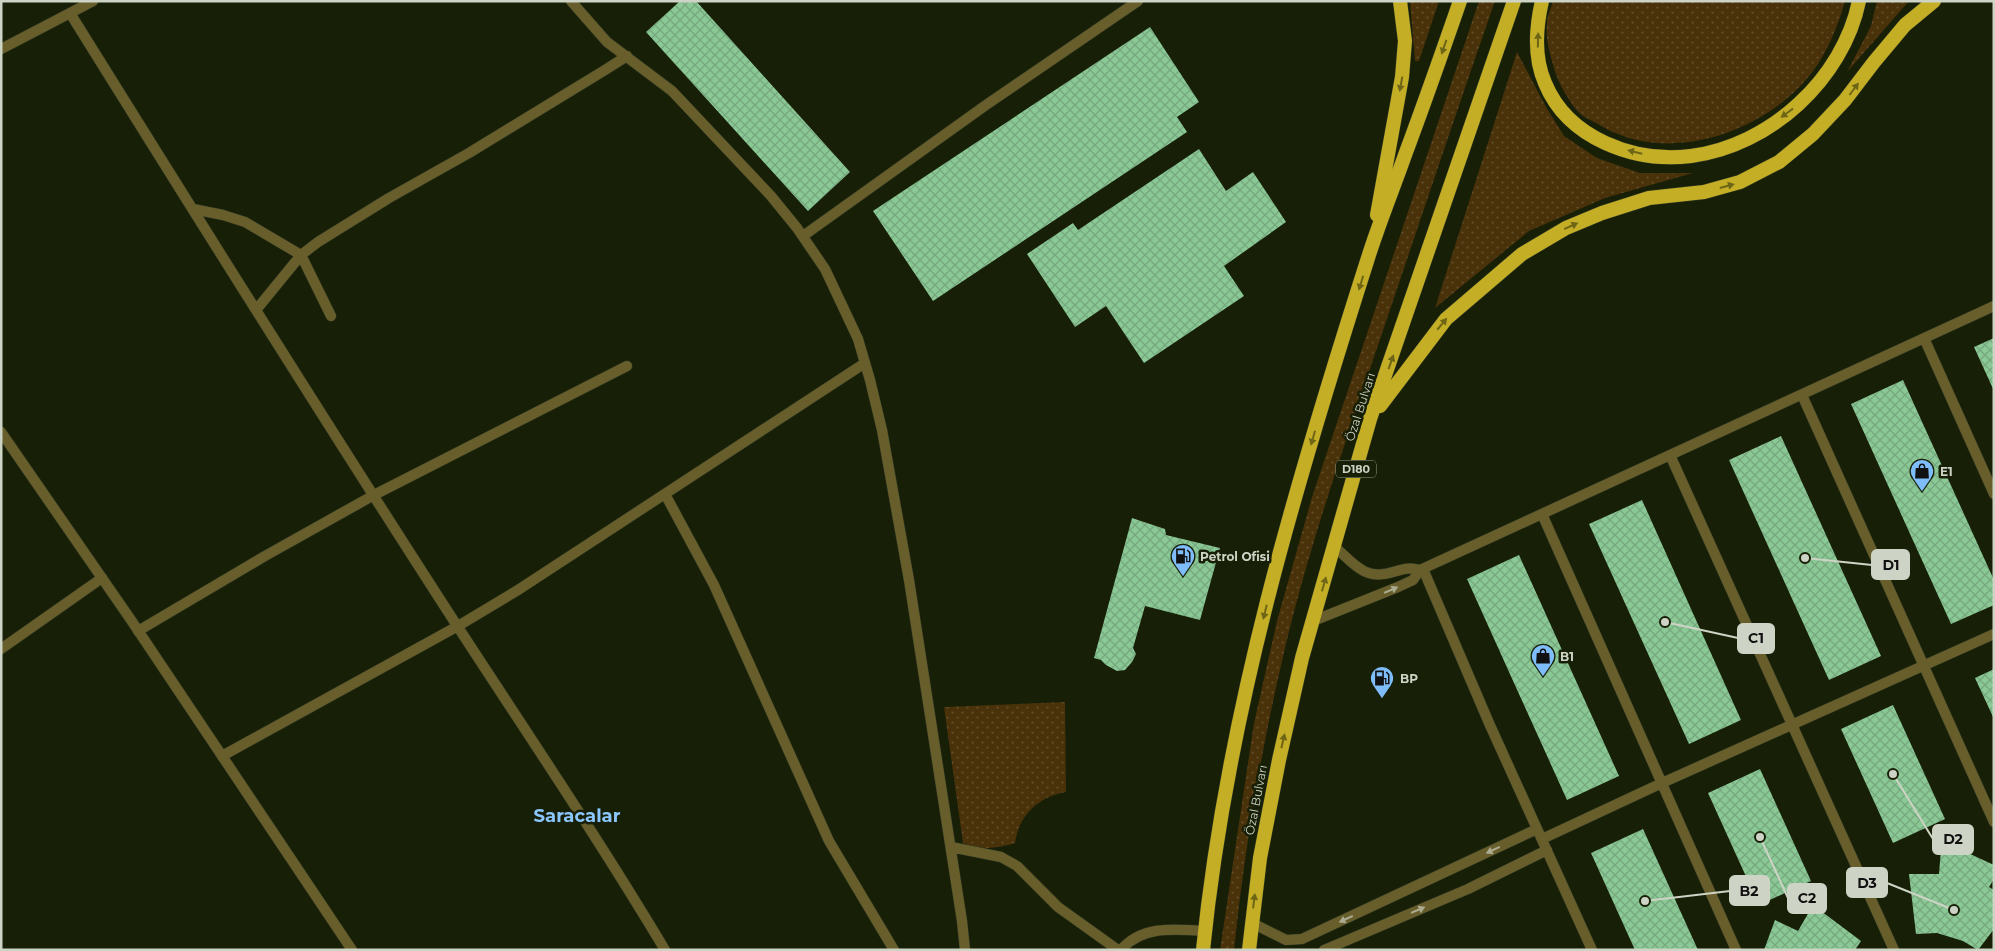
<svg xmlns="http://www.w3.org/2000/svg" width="1995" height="951" font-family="Montserrat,sans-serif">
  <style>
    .grass { fill: url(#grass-dots) }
    .building { fill: url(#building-cross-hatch) }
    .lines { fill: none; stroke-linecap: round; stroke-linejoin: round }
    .minor-casing { stroke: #343c25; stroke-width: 11 }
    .tertiary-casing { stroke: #343c25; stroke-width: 11 }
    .trunk-casing { stroke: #343c25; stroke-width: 15 }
    .minor { stroke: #675e2c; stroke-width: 10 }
    .tertiary { stroke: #675e2c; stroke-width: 10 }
    .trunk { stroke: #c4ae26; stroke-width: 14 }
    .oneway { fill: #6e6616 }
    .oneway2 { fill: #aaab8f }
    .labels { text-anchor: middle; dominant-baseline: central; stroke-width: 5; stroke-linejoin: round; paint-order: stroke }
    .shield { fill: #171f07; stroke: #979e8c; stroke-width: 1 }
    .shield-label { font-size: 11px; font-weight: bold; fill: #ced4c5 }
    .street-label { font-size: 12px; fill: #ced4c5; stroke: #171f07 }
    .poi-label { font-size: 12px; font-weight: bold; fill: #ced4c5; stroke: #171f07; text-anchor: start }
    .district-label { font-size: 18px; font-weight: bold; fill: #8bc6fe; stroke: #171f07 }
    .leader { fill: none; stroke: #ced4c5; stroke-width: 2 }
    .callout-dot { fill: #ced4c5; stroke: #171f07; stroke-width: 2 }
    .callout { fill: #ced4c5; stroke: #ced4c5; stroke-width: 2 }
    .callout-label { font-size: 14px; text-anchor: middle; font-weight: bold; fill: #111 }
  </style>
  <defs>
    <pattern id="grass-dots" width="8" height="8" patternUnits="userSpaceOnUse" patternTransform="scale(1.25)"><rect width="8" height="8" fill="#493109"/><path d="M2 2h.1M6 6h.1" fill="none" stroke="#624e2b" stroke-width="1.8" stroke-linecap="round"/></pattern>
    <pattern id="building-cross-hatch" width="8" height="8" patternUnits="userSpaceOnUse" patternTransform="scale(1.25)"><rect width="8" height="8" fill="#8ac995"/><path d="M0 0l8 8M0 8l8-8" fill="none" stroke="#77a77e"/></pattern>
  </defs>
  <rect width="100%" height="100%" fill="#171f07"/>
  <path class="grass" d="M 1410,1 L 1439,1 L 1419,61 L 1415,61 Z
    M 1479,1 L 1495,1 C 1453,122 1413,242 1372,363 C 1339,461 1305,560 1282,661 C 1260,756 1244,853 1234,950 L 1220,950 L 1254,723 L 1277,621 L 1312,497 Z
    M 1553,1 L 1845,1 C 1839,23 1830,45 1818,64 C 1775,129 1674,167 1603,127 C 1597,123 1589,120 1583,116 C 1572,108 1557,81 1554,68 C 1550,54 1545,38 1547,23 C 1547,16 1551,8 1553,1 Z
    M 1877,1 L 1909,1 L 1847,72 L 1871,26 Z
    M 1517,52 L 1546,107 L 1564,136 L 1597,158 L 1640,173 L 1693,173 L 1605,198 L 1529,231 L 1435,308 Z
    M 1065,702 L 1066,792 C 1038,797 1019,815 1015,843 C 999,848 980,851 963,843 L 944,707 Z"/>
  <path class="building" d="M 680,1 L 696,1 L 850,172 L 808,211 L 646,32 Z
    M 1150,27 L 1199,102 L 1177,117 L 1187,132 L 933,301 L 873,211 Z
    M 1199,149 L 1226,191 L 1253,172 L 1286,222 L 1224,266 L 1244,296 L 1144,363 L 1106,306 L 1075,327 L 1027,254 L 1073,223 L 1078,230 Z
    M 1994,338 L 1994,391 L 1974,347 Z
    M 1903,380 L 1994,580 L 1994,605 L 1951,624 L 1851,404 Z
    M 1781,436 L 1881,656 L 1829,680 L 1729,460 Z
    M 1642,500 L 1741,720 L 1689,744 L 1589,524 Z
    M 1132,518 L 1165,529 L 1166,535 L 1220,548 L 1200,620 L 1145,606 L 1133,648 L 1136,654 L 1132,662 L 1125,670 L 1117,671 L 1106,665 L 1101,660 L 1094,658 Z
    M 1519,555 L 1619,776 L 1567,800 L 1467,579 Z
    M 1994,669 L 1994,719 L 1975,678 Z
    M 1893,705 L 1945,819 L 1893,843 L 1841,729 Z
    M 1760,769 L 1811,881 L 1759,905 L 1708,793 Z
    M 1643,829 L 1698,950 L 1635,950 L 1591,853 Z
    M 1941,849 L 1968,853 L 1994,865 L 1994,879 L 1989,887 L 1994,890 L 1994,929 L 1978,950 L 1963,941 L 1937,933 L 1916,934 L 1909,874 L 1939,874 Z
    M 1813,905 L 1861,941 L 1855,950 L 1764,950 L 1775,920 L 1798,931 Z"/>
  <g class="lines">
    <g class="minor-casing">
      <path id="minor" d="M 571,1 L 607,42 L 672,91 L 771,196 L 797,228 L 825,269 L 858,339 L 870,380 L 882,430 L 909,580 L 962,921 L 965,950
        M 70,13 C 197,217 324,420 454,621 C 525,730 598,838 665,950
        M 1,49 L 93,1
        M 193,209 L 223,215 L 245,222 L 301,255 L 331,316
        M 803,236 L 986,105 L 1138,1
        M 256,310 L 301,255 L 318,242 L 389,198 L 469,153 L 605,70 L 627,56
        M 1924,338 L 1994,494
        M 1802,395 L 1994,822
        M 1670,455 L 1894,950
        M 665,494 L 714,585 L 829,841 L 894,950
        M 1542,514 L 1736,950
        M 1335,547 C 1354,564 1365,581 1393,572 C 1403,569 1410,567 1420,570
        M 1423,569 L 1489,723 L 1592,950
        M 1313,621 L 1398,587 L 1413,580 L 1420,570 L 1994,306
        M 138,631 L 265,556 L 374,495 L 627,366
        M 1,649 L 102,578
        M 222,756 L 458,626 L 518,590 L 865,363
        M 1542,839 L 1662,783 L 1994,634
        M 951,847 L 1001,857 L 1017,866 L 1058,907 L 1118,950
        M 1252,923 L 1286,940 L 1302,939 L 1537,829
        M 1121,950 C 1142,925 1175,929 1205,931
        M 1324,950 L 1468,889 L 1547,850"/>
    </g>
    <g class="tertiary-casing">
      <path id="tertiary" d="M 1,432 L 131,620 L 352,950"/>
    </g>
    <g class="trunk-casing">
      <path id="trunk" d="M 1542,1 C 1536,27 1534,58 1545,83 C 1568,139 1635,163 1691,156 C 1770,146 1843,79 1859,1
        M 1377,215 L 1402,77 L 1405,41 L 1400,1
        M 1380,406 L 1446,319 L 1522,254 L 1566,228 L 1602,213 L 1649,198 L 1704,192 L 1740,182 L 1779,162 L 1813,134 L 1845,100 L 1874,62 L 1905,25 L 1934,1
        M 1203,950 C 1227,713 1296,483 1368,258 C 1379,223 1393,189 1405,155 C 1424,104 1442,53 1460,1
        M 1249,950 L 1260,858 L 1279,760 L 1302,658 L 1370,419 L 1514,1"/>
    </g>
    <use href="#minor" class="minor"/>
    <use href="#tertiary" class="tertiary"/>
    <use href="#trunk" class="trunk"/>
  </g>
  <defs><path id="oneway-solid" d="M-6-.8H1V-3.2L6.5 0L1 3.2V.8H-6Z" transform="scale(1.25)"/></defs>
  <g class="oneway">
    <use href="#oneway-solid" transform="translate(1538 40) rotate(-89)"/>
    <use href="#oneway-solid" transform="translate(1444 47) rotate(109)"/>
    <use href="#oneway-solid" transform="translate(1401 84) rotate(100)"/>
    <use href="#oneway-solid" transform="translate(1854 89) rotate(-53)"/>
    <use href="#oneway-solid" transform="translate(1787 113) rotate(144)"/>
    <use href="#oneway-solid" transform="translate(1635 152) rotate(-166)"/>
    <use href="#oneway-solid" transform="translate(1727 186) rotate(-15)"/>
    <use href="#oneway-solid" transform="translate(1571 226) rotate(-24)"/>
    <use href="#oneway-solid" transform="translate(1361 283) rotate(107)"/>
    <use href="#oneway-solid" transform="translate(1442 324) rotate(-50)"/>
    <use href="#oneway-solid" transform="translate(1391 362) rotate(-70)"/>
    <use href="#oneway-solid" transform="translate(1313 438) rotate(106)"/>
    <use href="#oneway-solid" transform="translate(1324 584) rotate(-74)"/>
    <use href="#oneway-solid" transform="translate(1265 612) rotate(104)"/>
    <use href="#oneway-solid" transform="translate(1283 741) rotate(-77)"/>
    <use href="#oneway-solid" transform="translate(1254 901) rotate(-83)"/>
  </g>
  <g class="oneway2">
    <use href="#oneway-solid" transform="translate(1391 590) rotate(-23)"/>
    <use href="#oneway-solid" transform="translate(1493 850) rotate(155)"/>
    <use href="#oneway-solid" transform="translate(1418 910) rotate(-23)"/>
    <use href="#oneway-solid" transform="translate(1346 919) rotate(155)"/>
  </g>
  <defs>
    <g id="shop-pin" transform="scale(1.25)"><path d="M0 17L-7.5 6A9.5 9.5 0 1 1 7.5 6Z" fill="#7ebdf9" stroke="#171f07"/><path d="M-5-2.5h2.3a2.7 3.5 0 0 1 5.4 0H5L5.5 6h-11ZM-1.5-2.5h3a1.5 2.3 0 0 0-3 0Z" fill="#111"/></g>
    <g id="fuel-pin" transform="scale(1.25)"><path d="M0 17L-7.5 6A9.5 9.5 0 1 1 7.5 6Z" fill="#7ebdf9" stroke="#171f07"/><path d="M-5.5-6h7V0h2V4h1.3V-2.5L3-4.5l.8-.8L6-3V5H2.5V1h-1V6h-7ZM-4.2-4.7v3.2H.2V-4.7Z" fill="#111"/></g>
  </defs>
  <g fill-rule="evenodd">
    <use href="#shop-pin" x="1922" y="471"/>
    <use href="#fuel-pin" x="1183" y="556"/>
    <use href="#shop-pin" x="1543" y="656"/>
    <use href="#fuel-pin" x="1382" y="678"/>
  </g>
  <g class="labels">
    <rect class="shield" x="1336" y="460.5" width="40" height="17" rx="4"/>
    <g class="shield-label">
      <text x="1356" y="469">D180</text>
    </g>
    <g class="street-label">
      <text transform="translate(1360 407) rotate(-72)">Özal Bulvarı</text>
      <text transform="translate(1256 800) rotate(-79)">Özal Bulvarı</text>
    </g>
    <g class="poi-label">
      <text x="1940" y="471">E1</text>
      <text x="1200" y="556">Petrol Ofisi</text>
      <text x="1560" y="656">B1</text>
      <text x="1400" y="678">BP</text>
    </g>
    <g class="district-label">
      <text x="577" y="816">Saracalar</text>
    </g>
  </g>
  <path class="leader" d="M1805 558L1872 565M1665 622L1738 638M1893 774L1933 839M1954 910L1887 883M1645 901L1730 891M1760 837L1788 898"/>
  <g class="callout-dot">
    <circle cx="1805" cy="558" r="5"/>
    <circle cx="1665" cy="622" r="5"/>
    <circle cx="1893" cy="774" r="5"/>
    <circle cx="1954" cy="910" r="5"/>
    <circle cx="1645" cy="901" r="5"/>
    <circle cx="1760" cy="837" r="5"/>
  </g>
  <g class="callout">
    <rect x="1872" y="550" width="37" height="29" rx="5"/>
    <rect x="1738" y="624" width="36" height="29" rx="5"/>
    <rect x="1933" y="825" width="40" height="29" rx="5"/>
    <rect x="1847" y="868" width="40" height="29" rx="5"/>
    <rect x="1730" y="876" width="39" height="29" rx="5"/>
    <rect x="1788" y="884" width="38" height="29" rx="5"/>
  </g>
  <g class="callout-label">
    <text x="1891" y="570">D1</text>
    <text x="1756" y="643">C1</text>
    <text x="1953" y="844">D2</text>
    <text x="1867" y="888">D3</text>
    <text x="1749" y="896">B2</text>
    <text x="1807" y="903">C2</text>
  </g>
  <rect width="1995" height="951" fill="none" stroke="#ced4c5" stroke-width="5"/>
</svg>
